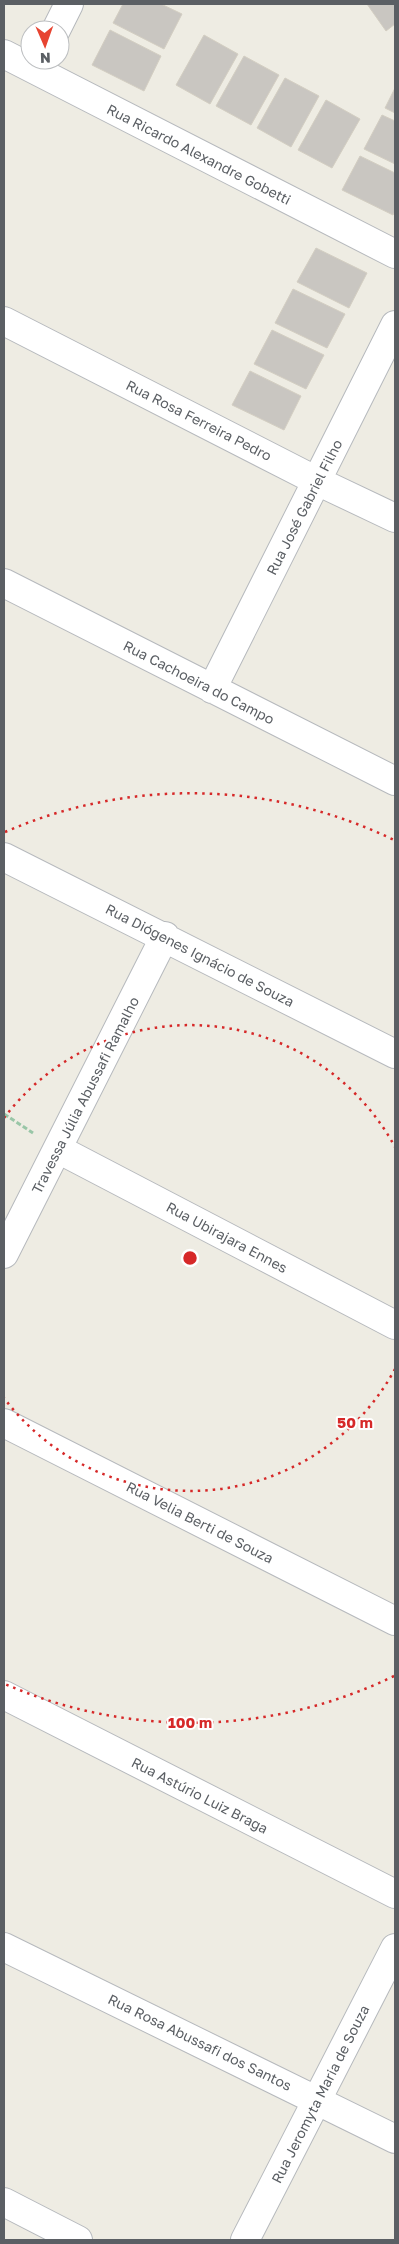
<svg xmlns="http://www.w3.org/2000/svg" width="399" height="2244" font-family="'Golos Text',sans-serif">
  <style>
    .building { fill: #c9c6c1; stroke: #d3cec2 }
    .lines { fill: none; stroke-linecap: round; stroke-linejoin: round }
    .street-casing { stroke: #b6b9bd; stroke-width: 30 }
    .path { stroke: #99c6a7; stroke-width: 3; stroke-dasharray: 5 2.5; stroke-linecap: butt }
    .street { stroke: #fff; stroke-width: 28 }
    .ring { fill: none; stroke: #d62828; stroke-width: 2.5; stroke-dasharray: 2.5 5 }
    .labels { text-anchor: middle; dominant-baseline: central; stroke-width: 4; stroke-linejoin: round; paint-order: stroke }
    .street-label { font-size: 14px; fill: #5b5f64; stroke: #fff }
    .centre { fill: #d62828; stroke: #fff; stroke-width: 2.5 }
    .ring-label { font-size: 15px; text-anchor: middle; font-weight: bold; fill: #d62828; stroke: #fff; stroke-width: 4; stroke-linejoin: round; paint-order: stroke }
  </style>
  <rect width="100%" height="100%" fill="#eeece3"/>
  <path class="building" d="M 123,4 L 161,4 L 182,14 L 164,49 L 113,23 Z
    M 367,4 L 395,4 L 395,24 L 386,31 Z
    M 110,30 L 161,56 L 144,91 L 92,65 Z
    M 204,35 L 238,54 L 210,104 L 176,85 Z
    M 244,56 L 279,75 L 251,125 L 216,106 Z
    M 285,78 L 319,96 L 291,147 L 257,128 Z
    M 395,88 L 395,113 L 385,108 Z
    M 326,100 L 360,119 L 332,168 L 298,150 Z
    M 382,115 L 395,121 L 395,164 L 364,149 Z
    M 360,156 L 395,173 L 395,211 L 393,215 L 342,190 Z
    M 316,248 L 367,273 L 349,308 L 297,282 Z
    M 293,289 L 345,314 L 327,348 L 275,323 Z
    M 272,330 L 324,355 L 306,389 L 254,364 Z
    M 250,371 L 301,396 L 284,430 L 232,405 Z"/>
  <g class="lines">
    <g class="street-casing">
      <path id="street" d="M 56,30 L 69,4
        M 4,54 L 395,254
        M 4,321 L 317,481 L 395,518
        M 4,583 L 395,781
        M 212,689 L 395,325
        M 4,857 L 395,1054
        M 58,1149 L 395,1325
        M 4,1254 L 165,936
        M 4,1423 L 395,1621
        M 4,1695 L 395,1894
        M 4,1947 L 395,2139
        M 4,2202 L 78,2240
        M 245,2240 L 395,1948"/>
    </g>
    <path class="path" d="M 4,1114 L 33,1133"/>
    <use href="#street" class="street"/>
  </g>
  <g class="ring">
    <path d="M395 1369A233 233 0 0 1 4 1398M4 1118A233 233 0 0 1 395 1147"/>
    <path d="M394 1676A465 465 0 0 1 5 1684M5 832A465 465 0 0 1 394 840"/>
  </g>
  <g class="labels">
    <g class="street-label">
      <text transform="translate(199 154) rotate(27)">Rua Ricardo Alexandre Gobetti</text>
      <text transform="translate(199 420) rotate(27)">Rua Rosa Ferreira Pedro</text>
      <text transform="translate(304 507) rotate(-63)">Rua José Gabriel Filho</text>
      <text transform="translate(199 682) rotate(27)">Rua Cachoeira do Campo</text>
      <text transform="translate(200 955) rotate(27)">Rua Diógenes Ignácio de Souza</text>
      <text transform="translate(85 1095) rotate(-63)">Travessa Júlia Abussafi Ramalho</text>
      <text transform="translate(227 1237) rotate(28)">Rua Ubirajara Ennes</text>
      <text transform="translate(200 1522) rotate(27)">Rua Velia Berti de Souza</text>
      <text transform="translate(200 1795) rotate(27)">Rua Astúrio Luiz Braga</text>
      <text transform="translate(200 2042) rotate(26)">Rua Rosa Abussafi dos Santos</text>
      <text transform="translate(320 2094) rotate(-63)">Rua Jeromyta Maria de Souza</text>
    </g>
  </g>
  <circle cx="190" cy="1258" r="8" class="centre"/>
  <g class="ring-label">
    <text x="355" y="1428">50 m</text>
    <text x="190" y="1728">100 m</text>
  </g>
  <rect width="399" height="2244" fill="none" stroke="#5b5f64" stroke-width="10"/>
  <g transform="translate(45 45) rotate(178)"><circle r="24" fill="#ffffff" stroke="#bdbfc1"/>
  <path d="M0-4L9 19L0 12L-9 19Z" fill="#e74431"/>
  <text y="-8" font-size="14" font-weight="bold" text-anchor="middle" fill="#5b5f64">N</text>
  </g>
</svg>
